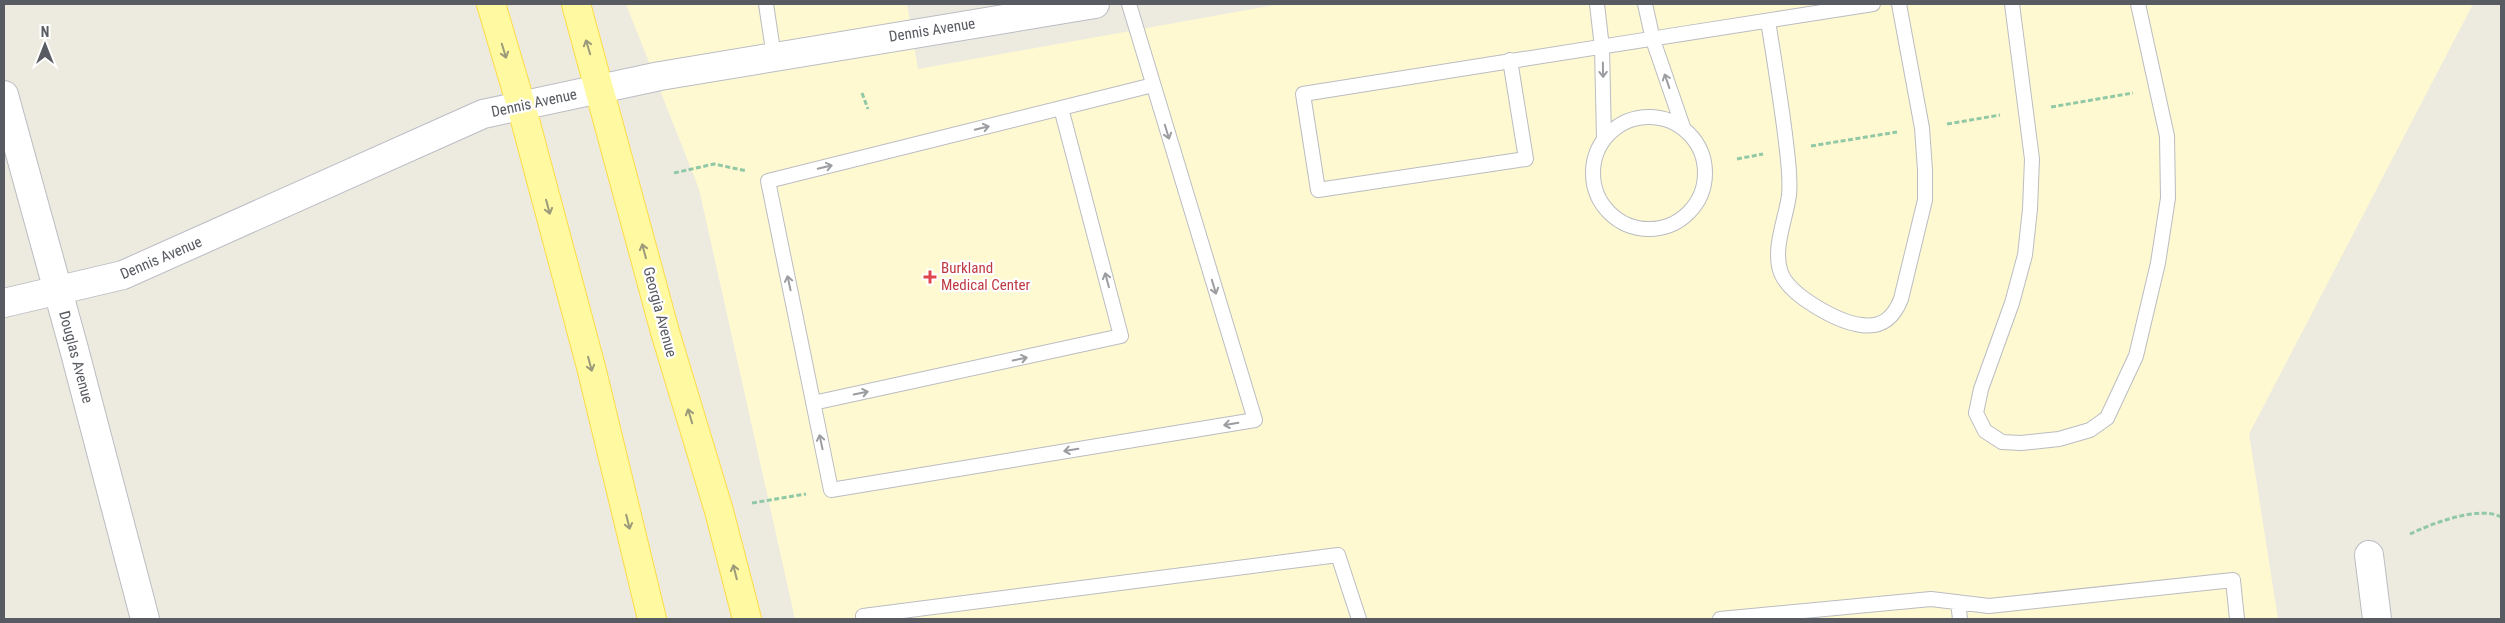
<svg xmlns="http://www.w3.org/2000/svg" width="2505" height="623" font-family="'Roboto Condensed',sans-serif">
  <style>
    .commercial { fill: #fff9d1 }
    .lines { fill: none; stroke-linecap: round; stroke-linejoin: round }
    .lane-casing { stroke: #babcc2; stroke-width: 16 }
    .street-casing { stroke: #babcc2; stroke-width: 30 }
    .secondary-casing { stroke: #babdc5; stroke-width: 30 }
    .primary-casing { stroke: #fddb48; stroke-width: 30 }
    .path { stroke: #91c8a6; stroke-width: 3; stroke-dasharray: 5 2.5; stroke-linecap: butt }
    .lane { stroke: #fff; stroke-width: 14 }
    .street { stroke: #fff; stroke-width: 28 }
    .secondary { stroke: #fff; stroke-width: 28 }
    .primary { stroke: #fff9a1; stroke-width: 28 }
    .oneway { stroke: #9b9a7b }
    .oneway2 { stroke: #9b9da0 }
    .health-dot { fill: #e0444e; stroke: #fff; stroke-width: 2 }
    .labels { text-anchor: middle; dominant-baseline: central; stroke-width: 4.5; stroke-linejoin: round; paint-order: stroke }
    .street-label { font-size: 15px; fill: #585b61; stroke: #fff }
    .health-label { font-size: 15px; fill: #be3a42; stroke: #fff; text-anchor: start }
  </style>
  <rect width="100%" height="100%" fill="#edebdf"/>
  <path class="commercial" d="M 626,4 L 907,4 L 918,69 L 1281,4 L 2473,4 L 2249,434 L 2278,619 L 795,619 L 699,189 Z"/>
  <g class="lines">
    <g class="lane-casing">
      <path id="lane" d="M 766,4 L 774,57
        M 1129,4 L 1255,420 L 831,490 L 768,181 L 1153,85
        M 1597,4 L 1602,48 L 1604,139
        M 1645,4 L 1653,40 L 1683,127
        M 2012,4 L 2032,159 L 2030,209 L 2025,255 L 2012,303 L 1981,389 L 1976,413 L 1985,431 L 2002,442 L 2021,443 L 2059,439 L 2090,430 L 2107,418 L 2136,356 L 2158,263 L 2168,198 L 2167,136 L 2138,4
        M 1768,21 C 1774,58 1780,96 1785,134 C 1787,153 1791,175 1789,195 C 1786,219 1772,249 1781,273 C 1790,296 1838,322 1861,325 C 1883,328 1894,317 1901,299 L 1925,200 L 1925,170 L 1922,128 L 1899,4
        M 1510,60 L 1526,159 L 1318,190 L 1303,94 C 1493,63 1683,34 1873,4
        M1593 173a56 56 0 1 1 112 0a56 56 0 1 1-112 0Z
        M 813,403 L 1121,336 L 1061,108
        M 1958,602 L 1960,619
        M 864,619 L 863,616 L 1338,555 L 1359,619
        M 1720,619 L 1931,599 L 1989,606 L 2233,580 L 2237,619"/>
    </g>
    <g class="street-casing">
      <path id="street" d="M 4,95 L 74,349 L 145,619
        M 2369,555 L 2377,619"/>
    </g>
    <g class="secondary-casing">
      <path id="secondary" d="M 4,303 L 123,275 L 483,114 L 660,76 L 1095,4"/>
    </g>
    <g class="primary-casing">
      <path id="primary" d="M 491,4 L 521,105 L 591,367 L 652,619
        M 576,4 L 665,332 L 719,511 L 747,619"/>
    </g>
    <path class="path" d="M 862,93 L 868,109
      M 2051,107 L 2133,93
      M 1947,124 L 2000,115
      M 1811,146 L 1897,132
      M 1737,159 L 1763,154
      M 674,173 L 714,164 L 747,171
      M 752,503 L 806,494
      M 2410,534 C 2431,524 2479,505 2501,517"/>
    <use href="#lane" class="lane"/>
    <use href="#street" class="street"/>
    <use href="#secondary" class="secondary"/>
    <use href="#primary" class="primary"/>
  </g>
  <defs><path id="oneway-shaft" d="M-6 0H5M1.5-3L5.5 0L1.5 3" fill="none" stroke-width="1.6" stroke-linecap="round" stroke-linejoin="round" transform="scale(1.25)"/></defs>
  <g class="oneway">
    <use href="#oneway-shaft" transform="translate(588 47) rotate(-107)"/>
    <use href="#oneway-shaft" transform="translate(504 51) rotate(73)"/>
    <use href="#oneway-shaft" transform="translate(548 207) rotate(75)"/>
    <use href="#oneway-shaft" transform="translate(644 251) rotate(-105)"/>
    <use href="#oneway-shaft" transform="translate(590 364) rotate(75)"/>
    <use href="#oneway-shaft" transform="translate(690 416) rotate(-107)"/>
    <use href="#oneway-shaft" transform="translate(628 522) rotate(76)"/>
    <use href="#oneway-shaft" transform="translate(735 572) rotate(-104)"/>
  </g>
  <g class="oneway2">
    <use href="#oneway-shaft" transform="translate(1603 70) rotate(89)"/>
    <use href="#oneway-shaft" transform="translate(1667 81) rotate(-109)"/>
    <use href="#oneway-shaft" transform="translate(982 128) rotate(-14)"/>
    <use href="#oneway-shaft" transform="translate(1167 132) rotate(73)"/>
    <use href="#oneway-shaft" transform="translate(825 167) rotate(-14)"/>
    <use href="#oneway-shaft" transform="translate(1107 280) rotate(-105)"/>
    <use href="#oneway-shaft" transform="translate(789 283) rotate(-102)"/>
    <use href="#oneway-shaft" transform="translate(1214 287) rotate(73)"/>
    <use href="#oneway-shaft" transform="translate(1020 359) rotate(-12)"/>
    <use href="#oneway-shaft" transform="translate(861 393) rotate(-12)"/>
    <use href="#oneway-shaft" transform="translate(1231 424) rotate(171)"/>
    <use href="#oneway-shaft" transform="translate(821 442) rotate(-102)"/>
    <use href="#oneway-shaft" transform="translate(1071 450) rotate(171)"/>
  </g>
  <path class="health-dot" d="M927.5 269.5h5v5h5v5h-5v5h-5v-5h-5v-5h5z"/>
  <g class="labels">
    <g class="street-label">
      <text transform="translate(932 30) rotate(-9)">Dennis Avenue</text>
      <text transform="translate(534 103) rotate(-12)">Dennis Avenue</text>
      <text transform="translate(161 258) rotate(-23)">Dennis Avenue</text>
      <text transform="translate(660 312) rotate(75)">Georgia Avenue</text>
      <text transform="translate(76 357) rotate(75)">Douglas Avenue</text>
    </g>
    <g class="health-label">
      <text x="941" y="268">Burkland<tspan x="941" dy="17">Medical Center</tspan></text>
    </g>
  </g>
  <rect width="2505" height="623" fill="none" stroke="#585b61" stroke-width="10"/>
  <g transform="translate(45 45)" stroke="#ffffff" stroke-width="4" paint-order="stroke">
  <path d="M0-4L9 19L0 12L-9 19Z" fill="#585b61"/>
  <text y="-8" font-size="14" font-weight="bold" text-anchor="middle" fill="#585b61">N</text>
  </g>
</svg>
